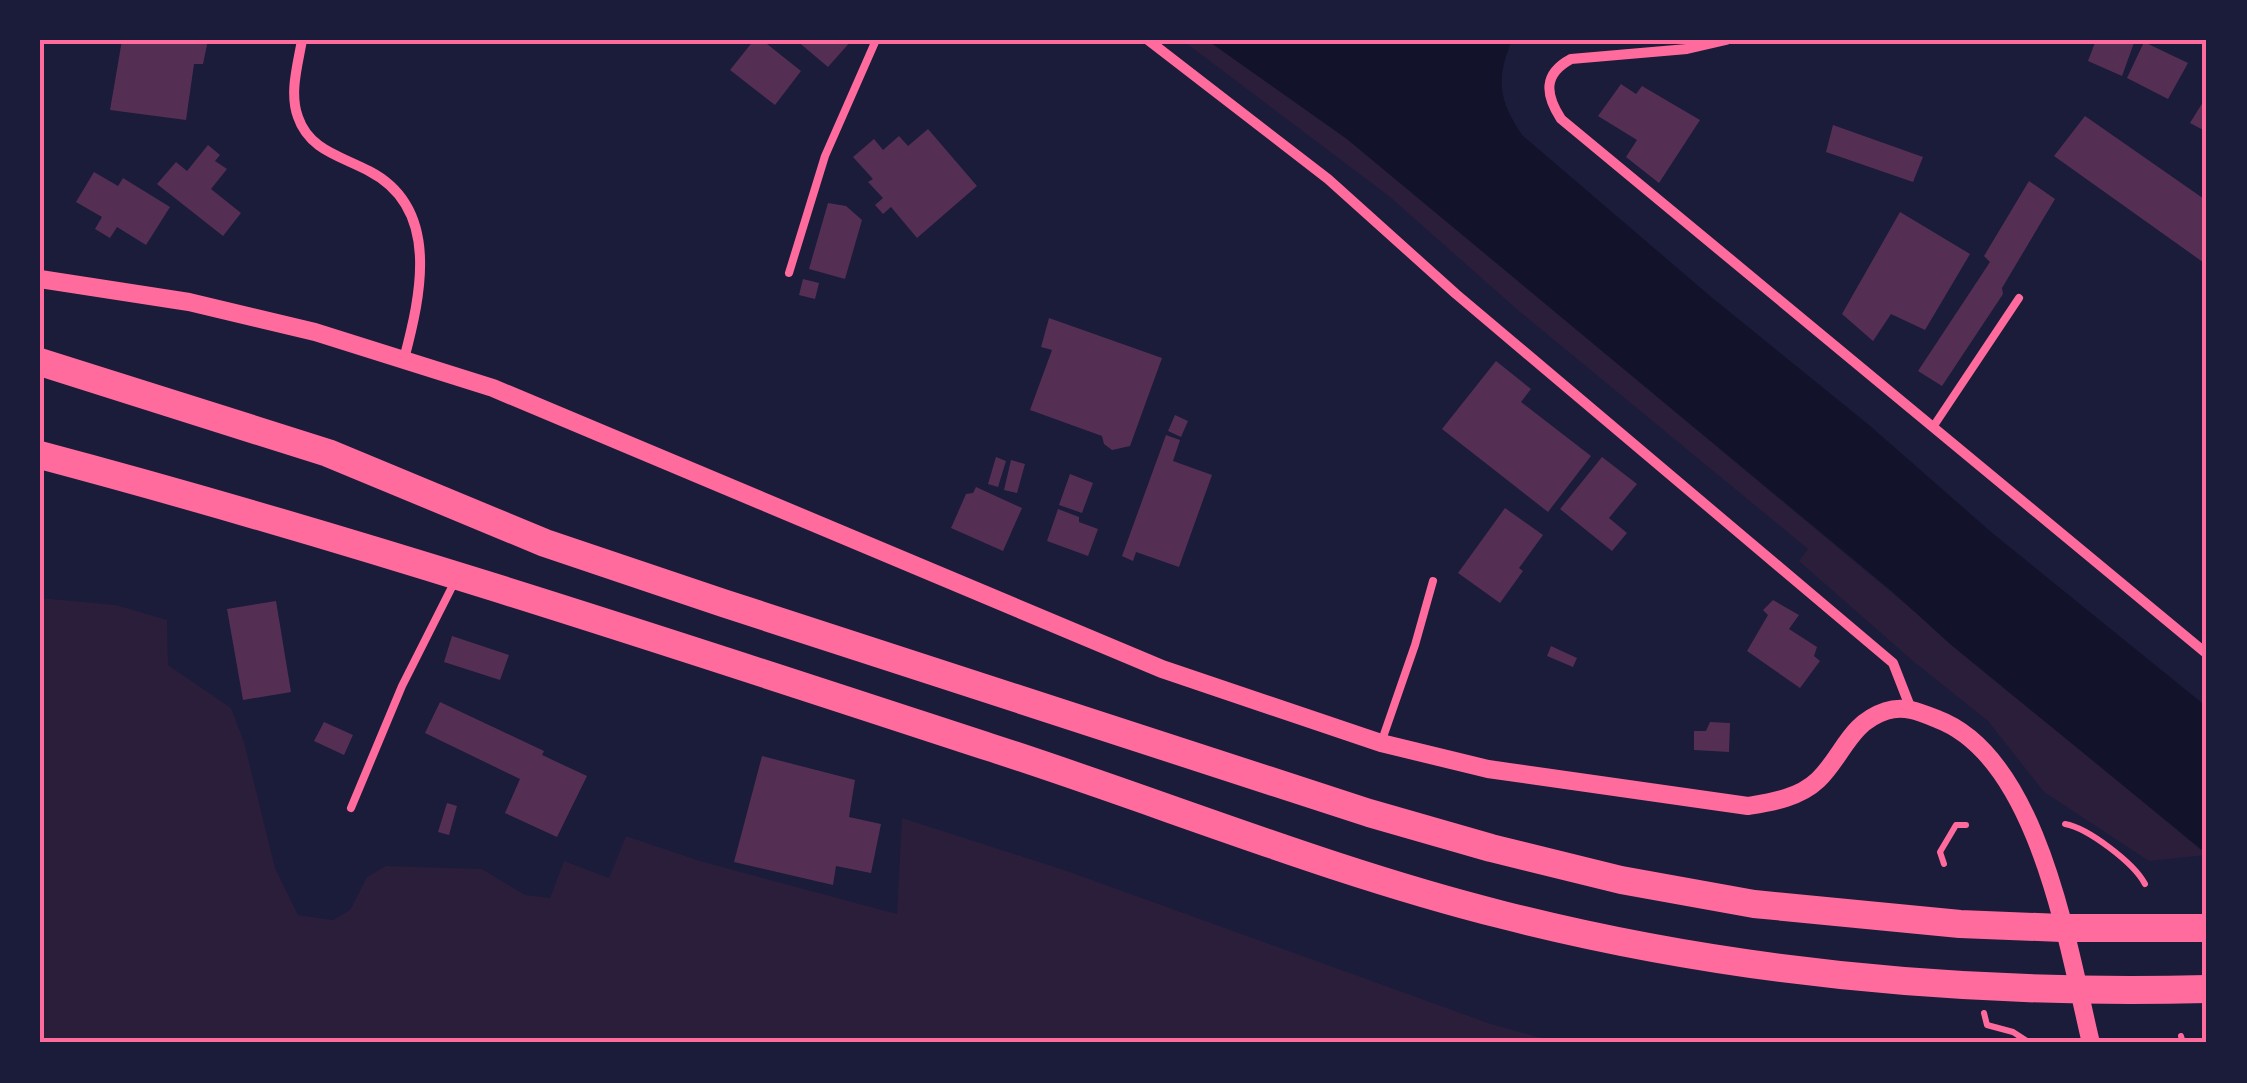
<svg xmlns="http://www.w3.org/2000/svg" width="2247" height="1083" font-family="'Source Sans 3',sans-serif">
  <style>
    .green { fill: #2a1e3b }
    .water { fill: #12122b }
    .building { fill: #542f53 }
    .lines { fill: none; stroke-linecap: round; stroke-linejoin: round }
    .path { stroke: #ff6b9d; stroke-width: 6 }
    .service { stroke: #ff6b9d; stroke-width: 8 }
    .minor { stroke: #ff6b9d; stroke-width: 10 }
    .tertiary { stroke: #ff6b9d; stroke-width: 18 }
    .trunk { stroke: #ff6b9d; stroke-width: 28 }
    .neatline { fill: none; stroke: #ff6b9d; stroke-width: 4 }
  </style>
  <rect width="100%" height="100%" fill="#1b1b3a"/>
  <path class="green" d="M 1182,40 L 1207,40 L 1347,139 L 2207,855 L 2149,861 L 2044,792 L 1988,721 L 1913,661 L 1799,561 L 1808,549 L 1520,312 L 1390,197 Z
    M 40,598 L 116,605 L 167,620 L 168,665 L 231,708 L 244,742 L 275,868 L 298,915 L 333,920 L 350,910 L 367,877 L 386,866 L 482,869 L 525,895 L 550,898 L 564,861 L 609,878 L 626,836 L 700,861 L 897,914 L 902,818 L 1067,871 L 1491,1024 L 1559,1043 L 40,1043 Z"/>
  <path class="water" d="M 1207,40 L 1512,40 C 1496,79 1498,99 1522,135 L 1710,296 L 1869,425 L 1991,532 L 2207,707 L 2207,854 L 1950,644 L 1894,593 L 1347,139 Z"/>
  <path class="building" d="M 122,40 L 208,40 L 203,64 L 194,64 L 186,120 L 110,110 Z
    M 754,40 L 762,40 L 801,71 L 775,105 L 730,70 Z
    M 796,40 L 852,40 L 828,67 Z
    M 2096,40 L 2135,40 L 2122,76 L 2088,61 Z
    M 2144,42 L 2188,63 L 2168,99 L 2127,78 Z
    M 1621,84 L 1636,94 L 1642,86 L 1700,120 L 1659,183 L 1626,157 L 1637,140 L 1598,116 Z
    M 2203,102 L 2207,104 L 2207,132 L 2190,123 Z
    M 2085,116 L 2207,201 L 2207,265 L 2054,156 Z
    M 1833,125 L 1923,157 L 1913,182 L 1826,152 Z
    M 928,129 L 977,186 L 917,238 L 891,207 L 883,214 L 875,205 L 883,198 L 868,182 L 873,179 L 853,157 L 874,139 L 883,150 L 899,136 L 908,146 Z
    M 208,145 L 220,155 L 215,161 L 227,169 L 211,189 L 241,213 L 223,236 L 157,184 L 176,162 L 187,171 Z
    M 94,172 L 118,186 L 123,178 L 170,207 L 146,245 L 117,227 L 110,238 L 95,229 L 102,217 L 76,202 Z
    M 2029,181 L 2055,199 L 2002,288 L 2003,294 L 1942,386 L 1918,371 L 1990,262 L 1984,256 Z
    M 828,203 L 846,206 L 862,220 L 845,279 L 809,269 Z
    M 1900,212 L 1970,254 L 1925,330 L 1891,314 L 1873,341 L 1842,314 Z
    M 803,279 L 819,283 L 815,299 L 799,295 Z
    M 1049,318 L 1162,358 L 1130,446 L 1112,450 L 1104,444 L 1102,436 L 1030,410 L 1052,350 L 1041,347 Z
    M 1496,361 L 1531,389 L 1521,402 L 1591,456 L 1548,512 L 1442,429 Z
    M 1175,415 L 1188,421 L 1181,437 L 1168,431 Z
    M 1166,435 L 1180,440 L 1173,461 L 1212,475 L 1179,567 L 1136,552 L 1133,561 L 1122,556 Z
    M 996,457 L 1006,461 L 998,487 L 988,484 Z
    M 1602,457 L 1637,484 L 1609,518 L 1627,533 L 1612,551 L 1560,509 Z
    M 1011,460 L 1025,464 L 1017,493 L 1004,490 Z
    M 1070,474 L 1093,483 L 1082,513 L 1059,505 Z
    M 976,487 L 1022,508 L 1003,551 L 951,528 L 966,494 L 973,493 Z
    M 1505,508 L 1543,535 L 1519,568 L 1523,571 L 1500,603 L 1458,573 Z
    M 1058,509 L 1079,517 L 1079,522 L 1098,529 L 1088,556 L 1047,541 Z
    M 1773,600 L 1799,615 L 1789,629 L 1817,647 L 1814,656 L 1820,661 L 1800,688 L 1747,651 L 1768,615 L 1763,610 Z
    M 276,601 L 291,692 L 243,700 L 227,609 Z
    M 452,636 L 509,655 L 500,680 L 444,662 Z
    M 1551,646 L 1577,658 L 1573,667 L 1547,656 Z
    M 440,702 L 544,751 L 542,755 L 587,776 L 557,837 L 505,813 L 520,779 L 425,733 Z
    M 324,722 L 353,735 L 344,755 L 314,741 Z
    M 1710,722 L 1730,723 L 1729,752 L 1694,750 L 1694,731 L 1706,731 Z
    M 762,756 L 855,780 L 849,817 L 881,824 L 871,873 L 836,866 L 833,885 L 734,862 Z
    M 447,803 L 457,806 L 449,835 L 438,832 Z"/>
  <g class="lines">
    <path class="path" d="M 2065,824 C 2088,828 2134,863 2145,884
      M 1944,864 L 1940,852 L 1956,825 L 1966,825
      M 1984,1013 L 1987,1025 L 2013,1032 L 2030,1043
      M 2181,1036 L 2183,1043"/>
    <path class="service" d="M 789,273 L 825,156 L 876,40
      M 1933,427 L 2019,298
      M 1381,743 L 1415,645 L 1433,581
      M 351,808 L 402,686 L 455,581"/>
    <path class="minor" d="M 302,40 C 298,64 289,93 298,117 C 309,150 341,156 369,171 C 441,208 421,295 404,359
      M 1148,40 L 1328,179 L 1456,294 L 1893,663 L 1911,709
      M 1726,40 L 1687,49 L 1571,59 C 1543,74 1545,94 1561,119 L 2207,654"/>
    <path class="tertiary" d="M 40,279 L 189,302 L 315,332 L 493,388 L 1162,669 L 1381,743 L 1488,769 L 1748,806 C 1772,802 1799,798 1818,780 C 1843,756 1849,723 1886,711 C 1904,705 1920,712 1937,719 C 2039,757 2068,948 2091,1043"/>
    <path class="trunk" d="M 40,362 L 328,453 L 545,543 L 723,603 L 1369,813 L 1491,848 L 1621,880 L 1754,904 L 1960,924 L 2062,928 L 2207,928
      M 40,455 C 360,540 674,644 989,747 C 1160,802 1328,871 1503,915 C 1734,974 1969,995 2207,989"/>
  </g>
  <rect width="2247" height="1083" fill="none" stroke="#1b1b3a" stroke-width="85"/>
  <rect x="42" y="42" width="2162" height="998" class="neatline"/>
</svg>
